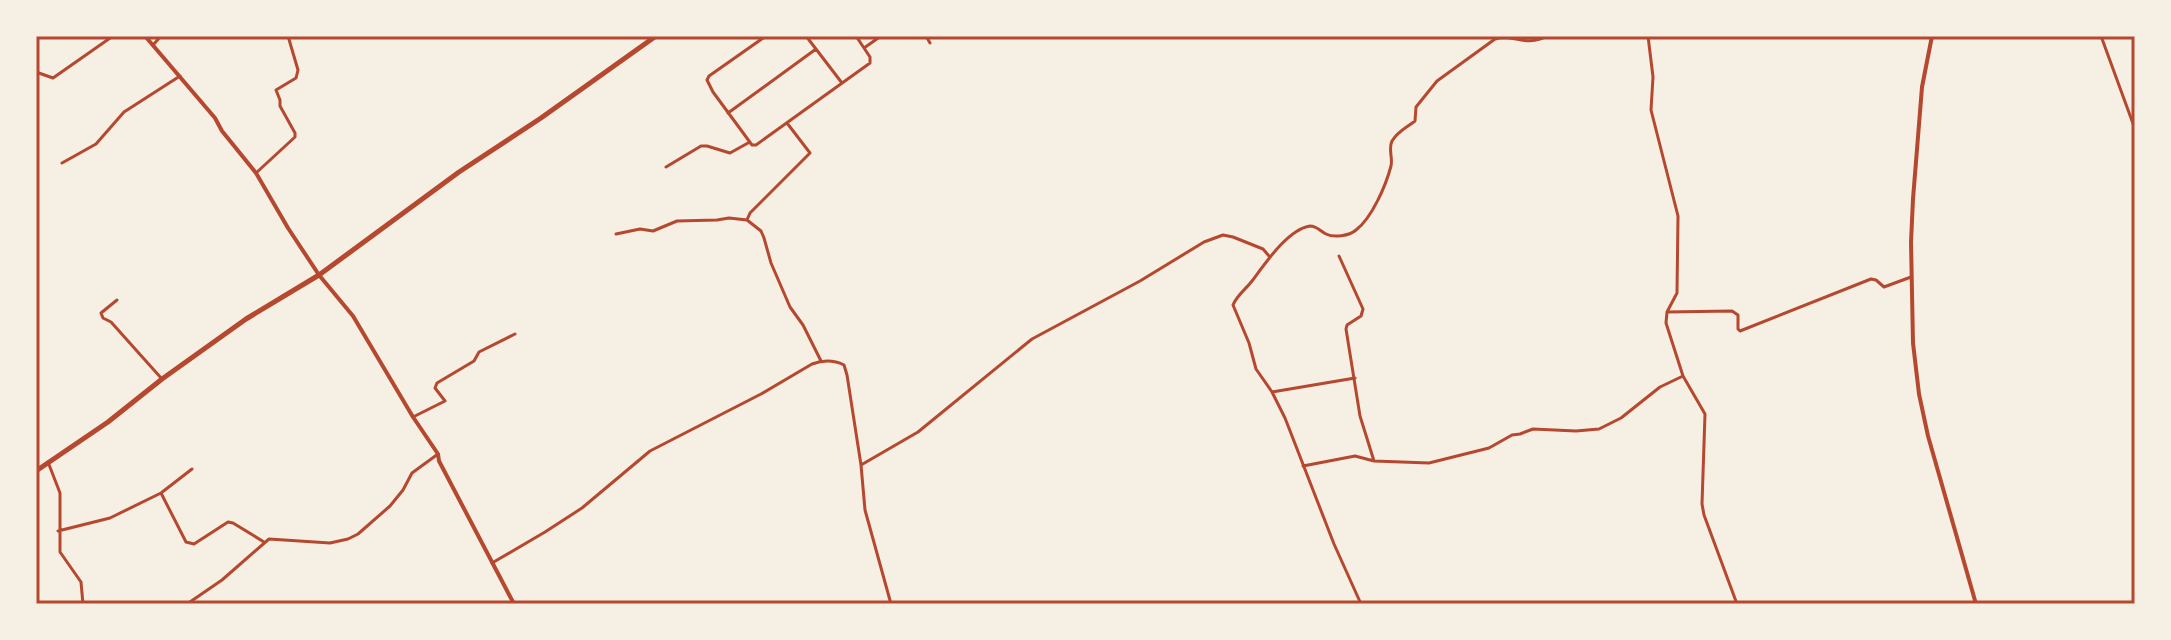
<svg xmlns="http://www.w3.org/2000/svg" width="2171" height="640" font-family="'Fira Sans',sans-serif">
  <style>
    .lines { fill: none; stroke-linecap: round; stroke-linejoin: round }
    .minor { stroke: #b5482f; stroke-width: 3 }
    .tertiary { stroke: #b5482f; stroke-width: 4 }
    .secondary { stroke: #b5482f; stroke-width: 5 }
    .neatline { fill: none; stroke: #b5482f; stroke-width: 3 }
  </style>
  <rect width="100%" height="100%" fill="#f6efe4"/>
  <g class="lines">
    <path class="minor" d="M 766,36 L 709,76 L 707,80 L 713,92 L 752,145 L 756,145 L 870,63 L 870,57 L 856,36
      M 806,36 L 842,83
      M 926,36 L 930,43
      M 1648,36 L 1653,77 L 1651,110 L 1678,216 L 1677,293 L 1667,312 L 1666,323 L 1683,376 L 1705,414 L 1702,504 L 1704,515 L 1737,604
      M 2101,36 L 2135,129
      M 153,45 L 161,36
      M 864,48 L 881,36
      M 36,72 L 53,78 L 113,36
      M 728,113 L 816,49
      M 787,123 L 810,153 L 750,213 L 747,220 L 761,231 L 764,238 L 771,263 L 790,307 L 803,325 L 821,361
      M 62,163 L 96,144 L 124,112 L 180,76
      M 666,167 L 701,146 L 707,146 L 730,153 L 748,143
      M 256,173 L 295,137 L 295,133 L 280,106 L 280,100 L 276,90 L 296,78 L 298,70 L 288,36
      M 616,234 L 640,229 L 653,231 L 677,221 L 717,220 L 729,218 L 747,220
      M 1339,256 L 1363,309 L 1361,316 L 1347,325 L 1346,329 L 1360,416 L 1374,461
      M 117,300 L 101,313 L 103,318 L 111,322 L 162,379
      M 1667,312 L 1732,311 L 1738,315 L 1738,329 L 1740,331 L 1871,279 L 1876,280 L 1884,287 L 1911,277
      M 1272,392 L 1355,378
      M 413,417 L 445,401 L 435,388 L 437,383 L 474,361 L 479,352 L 515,334
      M 48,462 L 60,493 L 60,552 L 81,582 L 83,604
      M 861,465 L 918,432 L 1032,339 L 1140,281 L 1204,242 L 1223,235 L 1233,237 L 1263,249 L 1269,256
      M 1303,466 L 1355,456 L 1374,461 L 1429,463 L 1489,448 L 1512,435 L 1520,434 L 1533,429 L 1576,431 L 1599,429 L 1621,418 L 1660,387 L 1683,376
      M 161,493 L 186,542 L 194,544 L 228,522 L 233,523 L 264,542
      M 58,531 L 110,518 L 161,493 L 192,469
      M 492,563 L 545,532 L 582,508 L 650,451 L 761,394 L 812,364 C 823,360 834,360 844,365 L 847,375 L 861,465 L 865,510 L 891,604
      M 187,604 L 222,580 L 269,539 L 330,543 L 348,539 L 358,534 L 390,506 L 403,490 L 412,473 L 438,454
      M 1361,604 L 1334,544 L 1285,418 L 1272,392 L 1256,369 L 1249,343 L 1233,305 C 1237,295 1246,289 1252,281 C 1264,265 1288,229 1310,226 C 1317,226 1320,231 1326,234 C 1334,238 1349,236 1356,230 C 1372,218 1386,185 1391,166 C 1393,157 1388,149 1392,141 C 1398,131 1406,128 1415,121 L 1416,107 L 1437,81 L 1495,39 C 1513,33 1524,48 1548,36"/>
    <path class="tertiary" d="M 145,36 L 215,118 L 222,131 L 256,173 L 288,228 L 319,275 L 353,316 L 413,417 L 438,454 L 439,461 L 514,604
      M 1932,36 L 1922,87 L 1913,199 L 1911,242 L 1913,343 L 1919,394 L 1928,436 L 1976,604"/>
    <path class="secondary" d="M 36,471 L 108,422 L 162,379 L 246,319 L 319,275 L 459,172 L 541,118 L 656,36"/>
  </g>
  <rect width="2171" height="640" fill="none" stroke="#f6efe4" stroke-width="76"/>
  <rect x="38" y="38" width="2095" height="564" class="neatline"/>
</svg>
